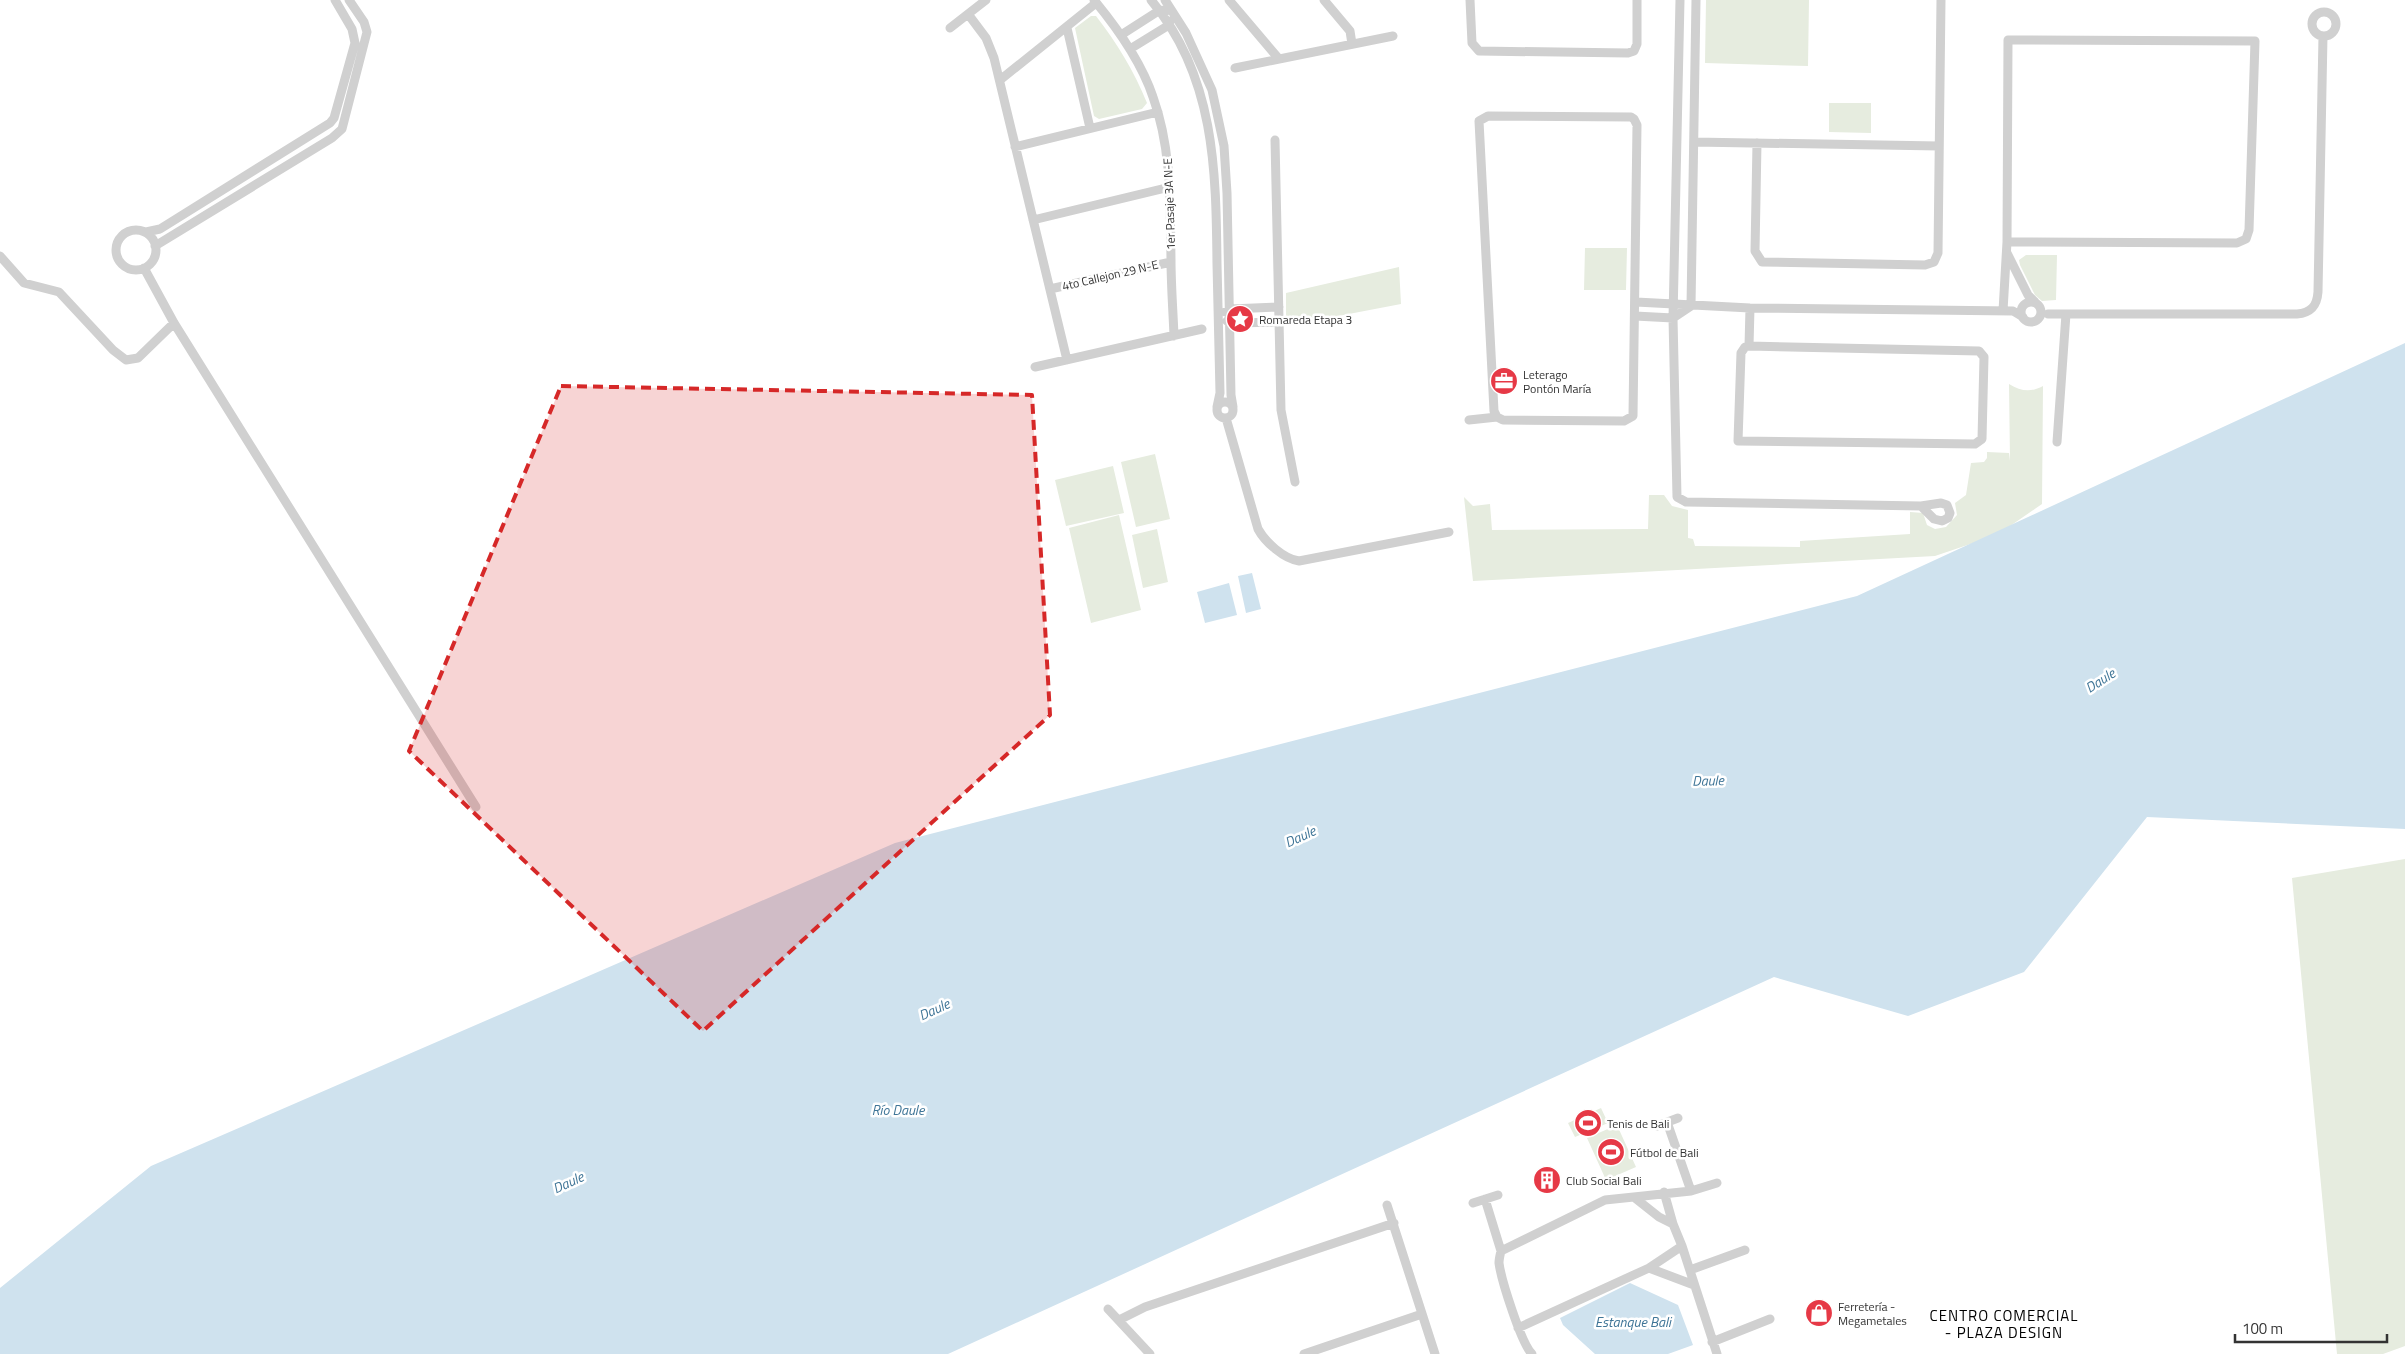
<svg xmlns="http://www.w3.org/2000/svg" width="2405" height="1354" font-family="'Titillium Web',sans-serif">
  <style>
    .green { fill: #e6ecdf }
    .water { fill: #cfe2ee }
    .lines { fill: none; stroke-linecap: round; stroke-linejoin: round }
    .minor { stroke: #d0d0d0; stroke-width: 9 }
    .marked { fill: #d62828; fill-opacity: 0.2; stroke: #d62828; stroke-width: 4; stroke-dasharray: 10 6; stroke-linejoin: round }
    .labels { text-anchor: middle; dominant-baseline: central; stroke-width: 5; stroke-linejoin: round; paint-order: stroke }
    .street-label { font-size: 12px; fill: #333; stroke: #fff }
    .poi-label { font-size: 12px; fill: #333; stroke: #fff; text-anchor: start }
    .water-label { font-size: 14px; font-style: italic; fill: #3f7597; stroke: #fff }
    .quarter-label { font-size: 15px; letter-spacing: 1px; fill: #000; stroke: #fff }
  </style>
  <rect width="100%" height="100%" fill="#fff"/>
  <path class="green" d="M 1706,0 L 1809,0 L 1808,66 L 1705,63 Z
    M 1091,16 L 1096,16 C 1117,43 1134,71 1147,103 L 1142,109 L 1099,119 L 1094,116 L 1075,28 Z
    M 1829,103 L 1871,103 L 1871,133 L 1829,132 Z
    M 1585,248 L 1627,248 L 1626,290 L 1584,290 Z
    M 2026,255 L 2057,255 L 2056,300 L 2042,301 L 2035,295 L 2020,265 L 2019,260 Z
    M 1399,267 L 1401,304 L 1286,326 L 1286,293 Z
    M 2009,384 C 2021,391 2030,393 2043,386 L 2042,504 L 1997,535 L 1935,556 L 1473,581 L 1464,497 L 1473,506 L 1490,504 L 1492,530 L 1648,529 L 1649,495 L 1664,495 L 1672,506 L 1688,510 L 1688,538 L 1693,539 L 1695,546 L 1800,547 L 1800,541 L 1910,534 L 1910,512 L 1923,513 L 1927,525 L 1935,529 L 1946,527 L 1957,515 L 1955,503 L 1966,495 L 1971,463 L 1984,462 L 1987,458 L 1987,452 L 2009,453 L 2010,461 Z
    M 1155,454 L 1170,519 L 1136,527 L 1121,462 Z
    M 1113,466 L 1124,513 L 1066,526 L 1055,480 Z
    M 1119,515 L 1141,610 L 1091,623 L 1069,528 Z
    M 1157,529 L 1168,582 L 1143,588 L 1132,535 Z
    M 2405,859 L 2405,1346 L 2383,1354 L 2337,1354 L 2292,878 Z
    M 1601,1108 L 1608,1123 L 1575,1137 L 1568,1123 Z
    M 1617,1125 L 1636,1167 L 1606,1180 L 1587,1138 Z"/>
  <path class="water" d="M 2405,343 L 2405,829 L 2147,817 L 2024,972 L 1908,1016 L 1774,977 L 948,1354 L 0,1354 L 0,1288 L 151,1166 L 895,843 L 1857,596 Z
    M 1252,573 L 1261,609 L 1246,613 L 1238,576 Z
    M 1229,583 L 1237,615 L 1205,623 L 1197,592 Z
    M 1630,1283 L 1678,1305 L 1693,1345 L 1668,1354 L 1595,1354 L 1563,1325 L 1560,1318 Z"/>
  <g class="lines">
    <path class="minor" d="M 1094,0 C 1118,29 1141,61 1153,97 C 1172,150 1170,204 1171,259 C 1171,285 1173,310 1174,336
      M 1151,0 C 1215,76 1216,170 1217,264 C 1218,307 1219,350 1220,393 L 1217,407
      M 1165,0 L 1186,33 L 1212,90 L 1224,146 L 1227,193 L 1231,395 L 1233,407
      M 1229,0 L 1279,59
      M 1324,0 L 1350,31 L 1352,44
      M 1470,0 L 1472,43 L 1479,51 L 1628,53 L 1634,51 L 1637,44 L 1637,0
      M 1680,0 L 1673,318 L 1677,497 L 1686,502 L 1921,506
      M2312 24a12 12 0 1 1 24 0a12 12 0 1 1-24 0Z
      M 968,14 L 986,38 L 994,58 L 1067,360
      M 950,28 L 986,0
      M 1067,28 L 1090,128
      M 1121,35 L 1160,10 L 1166,11
      M 1130,49 L 1169,25 L 1170,21
      M 1235,68 L 1393,36
      M 1000,80 L 1096,3
      M 1275,140 L 1281,410 L 1295,482
      M 1694,142 L 1939,146
      M 1757,143 L 1755,251 L 1762,262 L 1925,265 L 1934,262 L 1938,253 L 1941,0
      M 1015,147 L 1158,112
      M 1033,220 L 1170,187
      M116 250a20 20 0 1 1 40 0a20 20 0 1 1-40 0Z
      M 146,232 L 160,229 L 330,123 L 334,118 L 355,43 L 352,29 L 335,0
      M 155,246 L 332,138 L 342,129 L 367,32 L 364,22 L 349,0
      M 2007,253 L 2028,295 L 2035,302
      M 0,256 L 24,283 L 59,292 L 113,350 L 126,360 L 138,358 L 174,323
      M 144,268 L 174,323 L 476,807
      M 1050,289 L 1171,262
      M2021 312a10 10 0 1 1 20 0a10 10 0 1 1-20 0Z
      M 1636,302 L 1750,308 L 2013,311 L 2023,317
      M 1691,306 L 1696,0
      M 2003,311 L 2007,242 L 2008,40 L 2255,41 L 2249,230 L 2246,239 L 2237,243 L 2007,242
      M 1225,312 L 1230,309 L 1279,307
      M 2048,314 L 2297,314 C 2311,313 2317,306 2318,292 L 2323,36
      M 1635,316 L 1673,318 L 1691,306
      M 1227,321 L 1230,323 L 1279,322
      M 1749,346 L 1979,351 L 1984,357 L 1982,439 L 1975,444 L 1738,441 L 1741,353 L 1745,347 Z
      M 1749,346 L 1750,308
      M 1035,367 L 1202,329
      M1217 410a8 8 0 1 1 16 0a8 8 0 1 1-16 0Z
      M 1226,418 L 1258,529 C 1265,542 1284,559 1299,561 L 1449,532
      M 1469,420 L 1497,417 L 1503,420 L 1624,421 L 1633,416 L 1637,125 L 1634,119 L 1631,117 L 1488,116 L 1479,121 L 1494,411 L 1497,417
      M 2057,442 L 2066,314
      M 1941,503 L 1947,505 L 1950,513 L 1948,518 L 1942,521 L 1934,519 L 1921,506 Z
      M 1667,1122 L 1691,1191
      M 1657,1126 L 1678,1118
      M 1664,1192 L 1673,1224 L 1682,1246 L 1717,1354
      M 1635,1198 L 1659,1217 L 1673,1224
      M 1485,1199 L 1501,1251
      M 1473,1203 L 1498,1195
      M 1387,1205 L 1435,1354
      M 1649,1268 L 1682,1246
      M 1690,1270 L 1745,1250
      M 1108,1309 L 1150,1354
      M 1119,1320 L 1145,1307 L 1394,1223
      M 1518,1328 L 1649,1268 L 1694,1285
      M 1712,1342 L 1770,1319
      M 1304,1354 L 1422,1314
      M 1532,1354 C 1521,1343 1501,1279 1499,1263 C 1499,1259 1500,1255 1501,1251 L 1605,1200 L 1691,1191 L 1717,1183"/>
  </g>
  <path class="marked" d="M 561,386 L 1032,395 L 1050,715 L 703,1031 L 409,751 Z"/>
  <defs>
    <g id="sight-disc" transform="scale(1.4375)"><circle r="9.5" fill="#e63946" stroke="#fff"/><path d="M0-6L1.8-2.2L6-1.7L2.9 1.2L3.7 5.4L0 3.3L-3.7 5.4L-2.9 1.2L-6-1.7L-1.8-2.2Z" fill="#fff"/></g>
    <g id="office-disc" transform="scale(1.4375)"><circle r="9.5" fill="#e63946" stroke="#fff"/><path d="M-6-3h4V-5.5h4V-3h4V5H-6ZM-1-4.5V-3h2v-1.5ZM-6 0V1H6V0Z" fill="#fff"/></g>
    <g id="stadium-disc" transform="scale(1.4375)"><circle r="9.5" fill="#e63946" stroke="#fff"/><path d="M0-5a6.5 5 0 1 0 0 10a6.5 5 0 1 0 0-10ZM-3.5-1.8h7v3.6h-7Z" fill="#fff"/></g>
    <g id="building-disc" transform="scale(1.4375)"><circle r="9.5" fill="#e63946" stroke="#fff"/><path d="M-4-6H4V6H1V3H-1V6H-4ZM-2.5-4.3h1.7v1.8h-1.7ZM.8-4.3h1.7v1.8H.8ZM-2.5-1h1.7V.8h-1.7ZM.8-1h1.7V.8H.8Z" fill="#fff"/></g>
    <g id="shop-disc" transform="scale(1.4375)"><circle r="9.5" fill="#e63946" stroke="#fff"/><path d="M-5-2.5h2.3a2.7 3.5 0 0 1 5.4 0H5L5.5 6h-11ZM-1.5-2.5h3a1.5 2.3 0 0 0-3 0Z" fill="#fff"/></g>
  </defs>
  <g fill-rule="evenodd">
    <use href="#sight-disc" x="1240" y="319"/>
    <use href="#office-disc" x="1504" y="381"/>
    <use href="#stadium-disc" x="1588" y="1123"/>
    <use href="#stadium-disc" x="1611" y="1152"/>
    <use href="#building-disc" x="1547" y="1180"/>
    <use href="#shop-disc" x="1819" y="1313"/>
  </g>
  <g class="labels">
    <g class="street-label">
      <text transform="translate(1169 204) rotate(-92)">1er Pasaje 3A N-E</text>
      <text transform="translate(1110 275) rotate(-13)">4to Callejon 29 N-E</text>
    </g>
    <g class="poi-label">
      <text x="1259" y="319">Romareda Etapa 3</text>
      <text x="1523" y="374">Leterago<tspan x="1523" dy="14">Pontón María</tspan></text>
      <text x="1607" y="1123">Tenis de Bali</text>
      <text x="1630" y="1152">Fútbol de Bali</text>
      <text x="1566" y="1180">Club Social Bali</text>
      <text x="1838" y="1306">Ferretería -<tspan x="1838" dy="14">Megametales</tspan></text>
    </g>
    <g class="water-label">
      <text transform="translate(2100 680) rotate(-33)">Daule</text>
      <text transform="translate(1708 780) rotate(-1)">Daule</text>
      <text transform="translate(1300 836) rotate(-25)">Daule</text>
      <text transform="translate(934 1009) rotate(-25)">Daule</text>
      <text x="898" y="1109">Río Daule</text>
      <text transform="translate(568 1182) rotate(-25)">Daule</text>
      <text x="1633" y="1321">Estanque Bali</text>
    </g>
    <g class="quarter-label">
      <text x="2004" y="1315">CENTRO COMERCIAL<tspan x="2004" dy="17">- PLAZA DESIGN</tspan></text>
    </g>
  </g>
  <path d="M2235 1334v8h152v-8" fill="none" stroke="#333333" stroke-width="2.5"/>
  <text x="2242" y="1334" font-size="15" fill="#333333" stroke="#ffffff" stroke-width="4" paint-order="stroke">100 m</text>
</svg>
